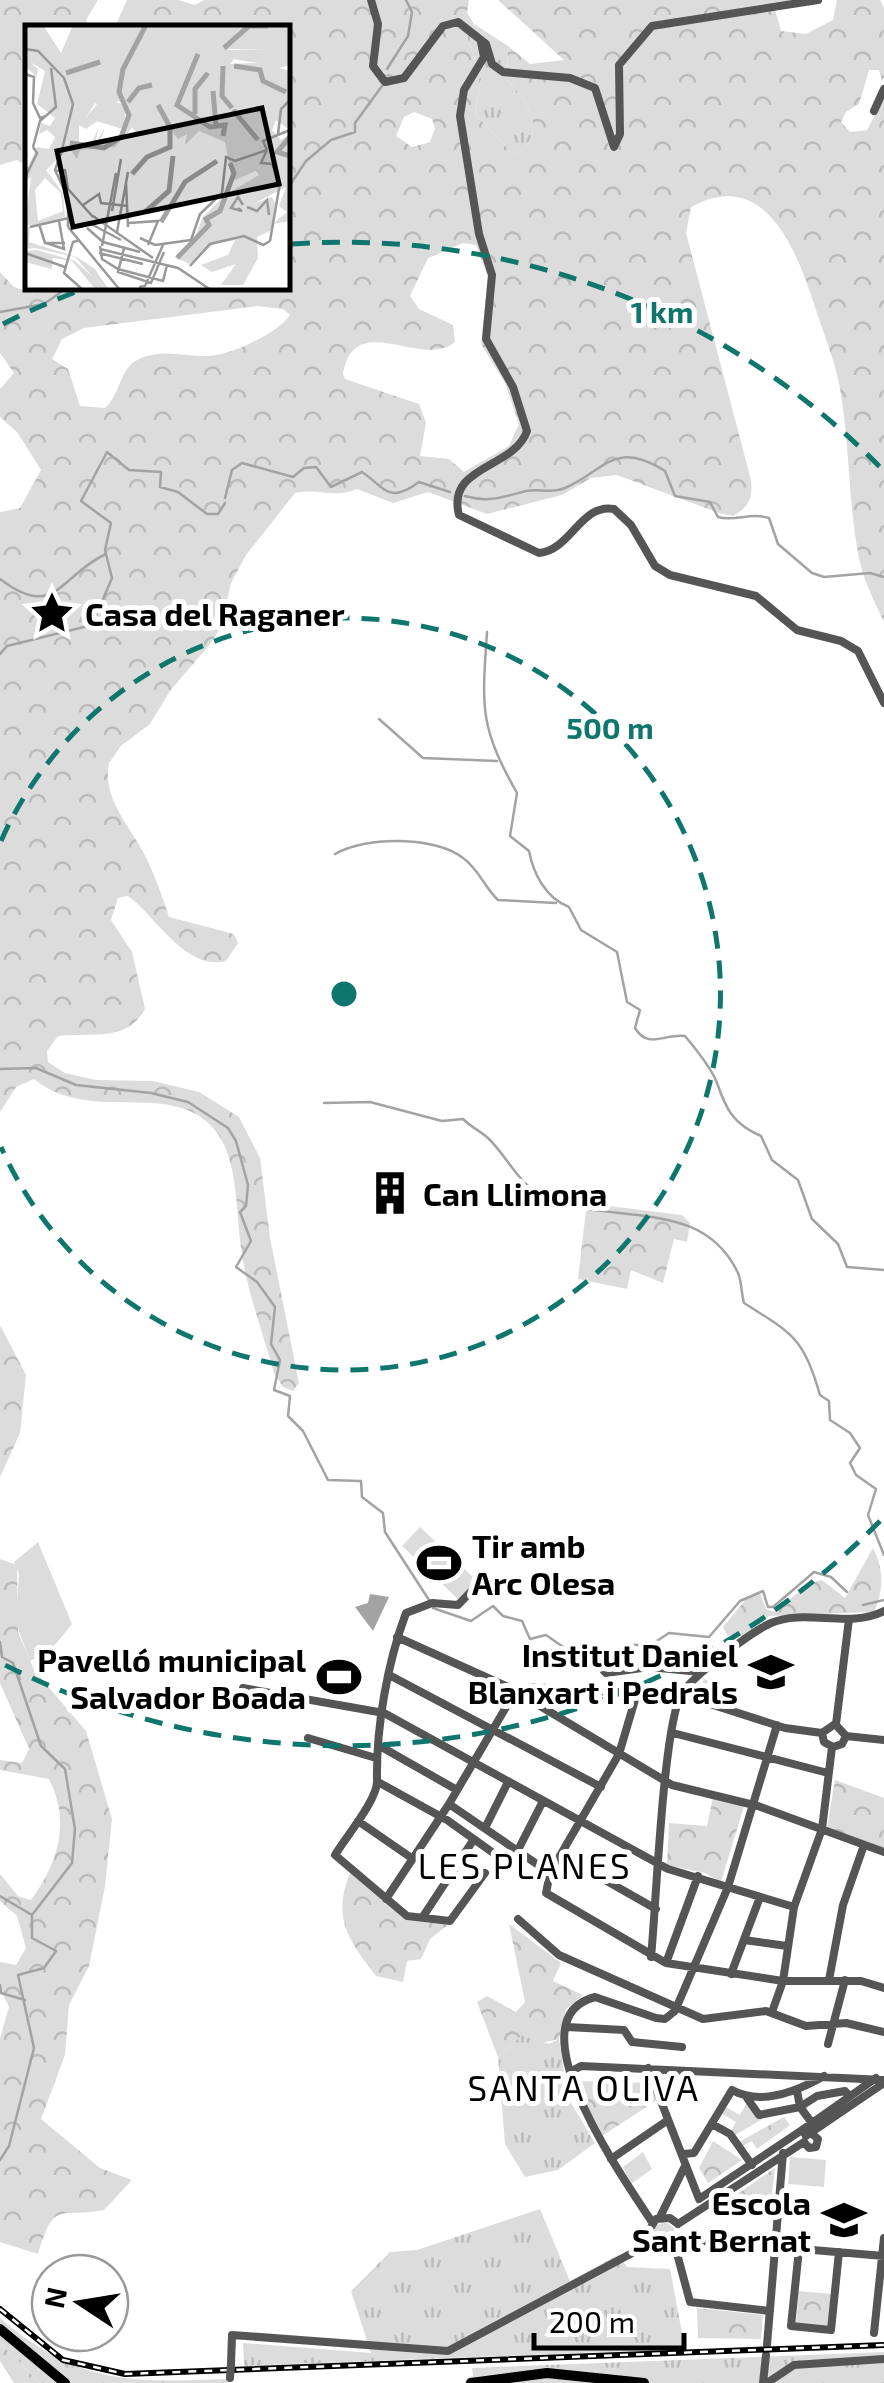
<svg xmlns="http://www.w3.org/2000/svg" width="884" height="2383" font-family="'Exo 2',sans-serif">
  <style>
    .grass { fill: url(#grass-tufts) }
    .forest { fill: url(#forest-crowns); fill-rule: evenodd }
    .garden { fill: #dcdcdc }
    .water { fill: #a3a3a3 }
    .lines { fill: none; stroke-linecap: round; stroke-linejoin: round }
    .stream { stroke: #a3a3a3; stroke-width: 2.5 }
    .major-casing { stroke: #dbdbdb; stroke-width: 12 }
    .minor { stroke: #555; stroke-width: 8 }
    .major { stroke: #000; stroke-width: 10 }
    .rail-casing { stroke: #000; stroke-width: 6 }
    .rail { stroke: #fff; stroke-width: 2.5; stroke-dasharray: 8; stroke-linecap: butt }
    .minor-bridge { stroke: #555; stroke-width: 8 }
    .ring { fill: none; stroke: #0f766e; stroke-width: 5; stroke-dasharray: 18 12 }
    .labels { text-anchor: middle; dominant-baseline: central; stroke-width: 10; stroke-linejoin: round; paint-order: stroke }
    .poi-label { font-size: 32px; font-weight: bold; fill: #000; stroke: #fff; text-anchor: start }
    .neighbourhood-label { font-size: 35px; letter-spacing: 2.5px; fill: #000; stroke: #fff }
    .inset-river { fill: none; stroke: #a3a3a3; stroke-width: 5 }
    .inset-road { fill: none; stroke: #999; stroke-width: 2.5 }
    .view { fill: #000; fill-opacity: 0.15; stroke: #000; stroke-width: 5 }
    .inset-edge { fill: none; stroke: #000; stroke-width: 5 }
    .centre { fill: #0f766e; stroke: #fff; stroke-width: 5 }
    .ring-label { font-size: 30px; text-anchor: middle; font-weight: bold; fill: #0f766e; stroke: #fff; stroke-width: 10; stroke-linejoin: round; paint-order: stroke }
  </style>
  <defs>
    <pattern id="grass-tufts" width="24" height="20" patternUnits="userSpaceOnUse" patternTransform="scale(2.5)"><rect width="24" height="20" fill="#dcdcdc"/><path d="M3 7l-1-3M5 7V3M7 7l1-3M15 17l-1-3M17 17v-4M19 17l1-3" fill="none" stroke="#bbb"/></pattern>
    <pattern id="forest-crowns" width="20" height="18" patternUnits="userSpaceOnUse" patternTransform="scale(2.5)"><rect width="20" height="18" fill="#dcdcdc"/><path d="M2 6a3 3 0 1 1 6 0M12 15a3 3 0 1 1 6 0" fill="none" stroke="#bbb"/></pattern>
  </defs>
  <rect width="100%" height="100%" fill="#fff"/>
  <path class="grass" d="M 474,24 L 508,46 L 507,80 C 529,102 549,135 514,155 L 475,114 L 481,78 L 467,37 Z
    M 522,2035 L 549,2044 L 559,2039 L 568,2098 L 595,2143 L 558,2170 L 525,2177 L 505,2144 L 498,2057 Z
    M 540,2209 L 570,2281 L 618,2255 L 627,2267 L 670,2269 L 685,2349 L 244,2366 L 243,2343 L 371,2353 L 351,2291 L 390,2252 L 417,2250 Z
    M653 2234a11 11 0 1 1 22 0a11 11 0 1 1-22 0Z
    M 0,2318 C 76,2383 126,2383 227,2379 L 227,2383 L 40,2383 L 0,2343 Z
    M 884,2352 L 884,2383 L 474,2383 L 472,2368 Z"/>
  <path class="forest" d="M 0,0 L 98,0 L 86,20 L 88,27 L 28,28 L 27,166 L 17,160 L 0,165 Z
    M 127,0 L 178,0 L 195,5 L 204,0 L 469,0 L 467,13 L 474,24 L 467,37 L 481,78 L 475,114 L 514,155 C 549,135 529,102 507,80 L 508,46 L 530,64 L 564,60 L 498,0 L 808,0 L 774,6 L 781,31 L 806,34 L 833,20 L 837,0 L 880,0 L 884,8 L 884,77 L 882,81 L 879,70 L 869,70 L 859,104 L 846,112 L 841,122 L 850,132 L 867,130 L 884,98 L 884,622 C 875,603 863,579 859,558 C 848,503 850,445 840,389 C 836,365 826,340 818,316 C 800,260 769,164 691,207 L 686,233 L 751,480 C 753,498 749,507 733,516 L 719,513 L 617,475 L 591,478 L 562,495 L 487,514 L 428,492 L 393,503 L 357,489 C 334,499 319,488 295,493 L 246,555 L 231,583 L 222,625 L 211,643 L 170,691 L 150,724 L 121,746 L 109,763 C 102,796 127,823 142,850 C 153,870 162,895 169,917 L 234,934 L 238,943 L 226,961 C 185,971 157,917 128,896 L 118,898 L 111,920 L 132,952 L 145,1009 C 127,1043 90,1032 58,1036 L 47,1051 L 48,1062 L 65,1073 L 96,1080 L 153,1081 L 199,1092 L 239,1117 L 260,1158 L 270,1238 L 299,1383 L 293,1391 L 283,1387 L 274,1373 C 263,1332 246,1290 241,1247 C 233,1182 242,1108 152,1103 C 111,1101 68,1107 34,1079 L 16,1087 L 0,1112 L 0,512 L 20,508 L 41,470 L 17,432 L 0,417 L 0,389 L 14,373 L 0,353 L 0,272 L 14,287 L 33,293 L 44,288 L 288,288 L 288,28 L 115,27 ZM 414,112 L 432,119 L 435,128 L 430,142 L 412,147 L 396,136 L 404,117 ZM 463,243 L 476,245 L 488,277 L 481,344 L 505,383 L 519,424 L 509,446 L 464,472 L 449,459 L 420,456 L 426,423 L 419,404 L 345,379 L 343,374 C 354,308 422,370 455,342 L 453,325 L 419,309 L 410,296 L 428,258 ZM 257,306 L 283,309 L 290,315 C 278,333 230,356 208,356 C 183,357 164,348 139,359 C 119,368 121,394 105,408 L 80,406 L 68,369 L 52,359 L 62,339 L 84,328 Z
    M 609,1206 L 682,1215 L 690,1223 L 687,1242 L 674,1239 L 663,1283 L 631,1270 L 627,1289 L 578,1279 L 586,1210 Z
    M 0,1325 L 26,1375 L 20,1433 L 0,1477 Z
    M 873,1548 C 884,1569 884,1590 874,1612 L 769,1616 L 743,1638 L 738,1633 L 728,1636 L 723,1627 L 748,1597 L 760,1593 L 766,1609 L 774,1612 L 810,1583 L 822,1580 L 845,1598 Z
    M 0,1559 L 17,1565 L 18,1632 L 34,1670 L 86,1731 L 112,1819 L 105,1886 L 89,1966 L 69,2005 L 65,2055 L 41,2119 L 100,2168 L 132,2180 L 104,2210 C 59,2219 55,2198 38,2254 L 0,2242 L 0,2038 L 9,2007 L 0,1988 L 0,1962 L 16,1965 L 26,1948 L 17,1916 L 0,1901 L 0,1874 L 18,1896 L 31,1900 C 58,1863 71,1822 49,1779 L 0,1770 L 0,1760 L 22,1763 L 29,1749 L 0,1683 Z
    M 835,1780 L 884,1798 L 884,1848 L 827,1828 Z
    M 713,1797 L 744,1806 L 721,1882 L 705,1873 L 667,1865 L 669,1823 L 707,1826 Z
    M 350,1873 L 407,1920 L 448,1925 L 430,1939 L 421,1959 L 407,1961 L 403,1982 L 376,1976 C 348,1939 332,1919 350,1873 Z
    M 509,1924 L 561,1963 L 553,1981 L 583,1995 L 566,2009 L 559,2039 L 541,2043 L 522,2035 L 498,2057 L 477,2002 L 487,1996 L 516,2012 L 525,2002 Z
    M 577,2081 L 651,2083 L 657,2100 L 602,2136 L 576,2092 Z
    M 747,2103 L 768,2116 L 735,2135 L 731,2131 L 736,2122 L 719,2112 L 724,2106 L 740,2115 Z
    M 784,2117 L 790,2125 L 757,2149 L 752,2141 L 743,2146 L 739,2142 Z
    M 713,2141 L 742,2160 L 708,2183 L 699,2168 Z
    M 775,2168 L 769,2217 L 710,2213 Z
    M 799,2291 L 832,2294 L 829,2326 L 796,2323 Z
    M 697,2308 L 763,2315 L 761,2339 L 698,2338 Z
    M 0,2343 L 40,2383 L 14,2383 L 0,2361 Z"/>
  <path class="garden" d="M 420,1527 L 476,1580 L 458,1599 L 402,1546 Z
    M 38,1542 L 72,1624 L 50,1651 L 30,1661 L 16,1623 L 19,1574 L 14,1562 Z
    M 704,1679 L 730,1687 L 726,1701 L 699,1692 Z
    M 643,2152 L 652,2169 L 631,2184 L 623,2167 Z
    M 790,2157 L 826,2160 L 824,2187 L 788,2184 Z"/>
  <path class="water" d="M 370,1594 L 389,1597 L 373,1631 L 355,1607 L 368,1603 Z"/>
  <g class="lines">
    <path class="stream" d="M 387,69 L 408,36 L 412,12 L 406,0
      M 288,188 L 306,161 L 331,140 L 355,132 L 355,123 L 382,86
      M 0,312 L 44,304 L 64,290 L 77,288
      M 465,496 C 489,503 503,497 526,491 C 539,488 551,494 565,488 C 605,471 613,439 665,471 L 675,496 L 710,502 L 718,517 C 735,522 750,512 769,518 L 778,544 L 812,573 L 824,577 L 870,573 L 884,577
      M 225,498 L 232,470 L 242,463 L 293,477 L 304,468 L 316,467 L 331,487 L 362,472 C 385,487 388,505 419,482 L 450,492
      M 0,579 C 55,621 60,576 104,555
      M 487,632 C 482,707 479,726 517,793 L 510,836 L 529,851 C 533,872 545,898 569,907 L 581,930 L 617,952 L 627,1002 L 640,1010 L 635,1028 C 648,1050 666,1033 685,1036 C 695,1048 712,1069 717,1083 C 726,1109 733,1124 761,1136 L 772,1160 L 798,1180 L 812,1219 L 838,1244 L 847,1267 L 884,1270
      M 0,654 L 7,646 L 92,625 L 112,578 L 105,550 L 111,523 L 81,501 L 107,452 L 129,470 L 161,472 L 160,487 L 178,492 L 207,514 L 218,514 L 225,503
      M 379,719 L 423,758 L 497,761
      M 335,854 C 365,836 435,836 463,858 C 478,868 485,888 498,900 L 556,903
      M 0,1069 L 36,1068 L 76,1085 L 151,1093 L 188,1102 L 228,1128 L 236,1141 L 248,1185 L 246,1206 L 240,1212 L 251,1241 L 236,1267 L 257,1282 L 275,1307 L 271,1344 L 280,1360 L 274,1390 L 290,1396 L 288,1416 L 303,1431 L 328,1480 L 361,1481 L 362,1497 L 383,1513 L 385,1532 L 429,1600
      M 324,1103 L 370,1102 L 442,1121 L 463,1119 C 471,1127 480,1131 488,1138 C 508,1157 518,1185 545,1197 C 611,1227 701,1195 738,1273 C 742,1282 741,1293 744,1303 C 793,1334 803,1337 820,1395 L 829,1401 L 830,1420 L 850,1433 L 860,1448 L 850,1463 L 856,1475 L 876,1489 L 868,1515 L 884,1555
      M 863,1605 L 884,1600
      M 433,1608 L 471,1621 L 493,1606 L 503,1616 L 522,1621 L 530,1639 L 546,1635 L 569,1651 L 596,1652
      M 0,1642 L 2,1657 L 13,1663 L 41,1746 L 65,1769 L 75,1829 L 72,1863 L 32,1915 L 32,1938 L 56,1951 L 44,1968 L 18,1975 L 34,2048 L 9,2146 L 0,2160
      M 603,1653 L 611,1654 L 626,1644 L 649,1646 L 669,1633 L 709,1637 L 740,1601 L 763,1591 L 768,1607 L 773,1607 L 814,1572 L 831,1577 L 847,1592
      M 0,1896 L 32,1915
      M 0,1985 L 1,1993 L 25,2000"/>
    <g class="major-casing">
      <path id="major" d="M 0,2329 L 65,2383
        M 471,2383 L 547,2373 L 644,2383"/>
    </g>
    <path class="minor" d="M 371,0 L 378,24 L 373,66 L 385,82 L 404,78 L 443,26 L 458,22 L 486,44 L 492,64 L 503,72 L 570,78 L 595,88 L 614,147 L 620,134 L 619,65 L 652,26 L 818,0
      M 481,42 L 484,57 L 464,90 L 460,116 L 479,234 L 492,275 L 486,339 L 513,387 L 527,431 C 514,469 446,465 459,515 L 539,553 C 571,550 581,503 614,509 L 631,525 L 655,566 L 670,575 L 756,596 L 797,630 L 841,641 L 858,651 L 884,703
      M 874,111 L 884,89
      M 482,1580 L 458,1605 L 432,1603 L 406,1613 C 387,1664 376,1728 377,1781 C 378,1799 345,1838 335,1855 L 407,1916 L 450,1921 L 485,1873
      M 397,1637 L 510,1688 L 672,1785 L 758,1806 L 884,1852
      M 598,1664 L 606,1673 L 649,1667 L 701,1672
      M 391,1676 L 601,1787
      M 243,1688 L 384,1713 L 668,1869 L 794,1907
      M 515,1692 L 530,1687 L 685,1696 L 785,1728 L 822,1733
      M 637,1693 L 619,1754 L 550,1873 L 546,1893 L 666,1963 L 783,1981 L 861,1981 L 884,1988
      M 836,1724 L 849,1619
      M 673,1733 L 828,1773
      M 822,1733 L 824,1742 L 833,1747 L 842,1744 L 846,1736
      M 822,1733 L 835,1724 L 846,1736
      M 846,1736 L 884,1740
      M 308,1738 L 376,1758
      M 378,1745 L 457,1790
      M 378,1782 L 447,1820 L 499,1857
      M 449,1804 L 550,1873
      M 358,1821 L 413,1859
      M 485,1828 L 508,1782
      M 518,1850 L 543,1801
      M 561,1855 L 656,1909
      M 386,1899 L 449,1804 L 515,1692
      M 424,1915 L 474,1839
      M 518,1919 L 559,1955 L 703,2019 L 766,2011 L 806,2026 L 846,2023 L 884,2032
      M 744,1940 L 787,1946
      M 651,1957 C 656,1909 663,1723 682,1693 C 694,1675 751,1632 771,1623 C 805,1608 849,1629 884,1611
      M 666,1963 L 698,1876
      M 731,1974 L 760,1897
      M 829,1980 L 843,1905 L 864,1845
      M 772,2012 L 783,1981 L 794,1907 L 822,1829 L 832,1747
      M 567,2027 L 624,2030 L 632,2042 L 682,2047
      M 828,2044 L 845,1980
      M 648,2068 L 699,2199 L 802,2130
      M 570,2072 L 581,2066 L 884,2080
      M 797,2091 L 800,2107 L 812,2123
      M 747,2098 L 759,2115 L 800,2107 L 817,2096 L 845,2091 L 850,2096
      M 712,2124 L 730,2134 L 752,2165
      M 804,2133 L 802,2130 L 876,2078
      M 806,2136 L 884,2083
      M 804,2142 L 809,2148 L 816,2147 L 818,2139 L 812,2134
      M 684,2154 L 694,2153 L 732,2090 C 761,2106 796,2092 824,2076
      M 611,2159 L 668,2120
      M 660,2217 L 684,2168
      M 652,2222 C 628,2185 509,2019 595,1997 L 656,2018 L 665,2019 L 675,2011 L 728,1887 L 777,1725
      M 678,2224 L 804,2142
      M 680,2239 L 884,2256
      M 651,2243 L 648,2232 L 656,2219 L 670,2218 L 678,2224
      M 651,2243 L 662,2250 L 677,2243
      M 675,2246 L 690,2302 L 770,2311
      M 799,2249 L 791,2326 L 831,2330 L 839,2252
      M 874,2333 L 884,2238
      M 767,2345 L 783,2153
      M 231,2364 L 232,2335 L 448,2351 L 651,2243
      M 763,2383 L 766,2355
      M 767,2383 L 794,2365 L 884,2359"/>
    <use href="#major" class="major"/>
    <g class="rail-casing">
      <path id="rail" d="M 0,2309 L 63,2360 L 125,2374 L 884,2345"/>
    </g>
    <use href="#rail" class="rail"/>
    <path class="minor-bridge" d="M 230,2378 L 231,2364"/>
  </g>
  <g class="ring">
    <path d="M1 841A376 376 0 1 1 1 1147"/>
    <path d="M880 1521A752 752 0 0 1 3 1664M3 324A752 752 0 0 1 81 290M292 244A752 752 0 0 1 880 467"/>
  </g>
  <defs>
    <g id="sight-bare" transform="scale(3.45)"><path d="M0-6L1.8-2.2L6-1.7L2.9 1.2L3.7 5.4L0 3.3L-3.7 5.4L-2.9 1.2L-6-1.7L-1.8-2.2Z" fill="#000" stroke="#fff" stroke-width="2.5" paint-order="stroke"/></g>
    <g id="building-bare" transform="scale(3.45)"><path d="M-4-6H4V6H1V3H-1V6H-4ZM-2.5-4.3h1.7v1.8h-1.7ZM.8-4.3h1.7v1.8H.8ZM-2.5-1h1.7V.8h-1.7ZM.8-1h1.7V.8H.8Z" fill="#000" stroke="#fff" stroke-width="2.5" paint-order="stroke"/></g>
    <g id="stadium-bare" transform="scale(3.45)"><path d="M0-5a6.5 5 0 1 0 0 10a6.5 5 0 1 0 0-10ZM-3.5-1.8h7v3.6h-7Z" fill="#000" stroke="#fff" stroke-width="2.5" paint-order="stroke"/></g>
    <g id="school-bare" transform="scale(3.45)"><path d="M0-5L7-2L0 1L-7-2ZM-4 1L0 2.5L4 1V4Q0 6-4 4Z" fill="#000" stroke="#fff" stroke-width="2.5" paint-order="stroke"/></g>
  </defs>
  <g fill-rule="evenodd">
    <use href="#sight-bare" x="52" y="613"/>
    <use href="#building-bare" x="390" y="1193"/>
    <use href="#stadium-bare" x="439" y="1563"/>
    <use href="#school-bare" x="771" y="1672"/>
    <use href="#stadium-bare" x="339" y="1677"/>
    <use href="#school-bare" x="844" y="2220"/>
  </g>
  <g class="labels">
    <g class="poi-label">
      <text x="85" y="613">Casa del Raganer</text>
      <text x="423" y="1193">Can Llimona</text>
      <text x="472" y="1545">Tir amb<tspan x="472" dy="37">Arc Olesa</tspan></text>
      <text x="738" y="1654" text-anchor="end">Institut Daniel<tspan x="738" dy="37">Blanxart i Pedrals</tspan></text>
      <text x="306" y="1659" text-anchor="end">Pavelló municipal<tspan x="306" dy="37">Salvador Boada</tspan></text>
      <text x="811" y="2202" text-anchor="end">Escola<tspan x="811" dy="37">Sant Bernat</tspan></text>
    </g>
    <g class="neighbourhood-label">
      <text x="525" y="1865">LES PLANES</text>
      <text x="584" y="2087">SANTA OLIVA</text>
    </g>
  </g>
  <g transform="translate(25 25)">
    <rect width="265" height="265" fill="#fff"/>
    <path d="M 199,25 L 245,25 L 246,29 L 233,38 L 209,34 L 204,40 ZM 76,74 L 102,80 L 98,104 L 61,93 Z" fill="#dcdcdc"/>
    <path d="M 0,0 L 18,0 L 36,28 L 48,0 L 265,0 L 265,40 L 254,43 L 265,46 L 265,105 L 251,95 L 247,105 L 256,115 L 265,109 L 265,196 L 248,199 L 262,187 L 254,181 L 261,162 L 226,180 L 247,172 L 250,178 L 247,205 L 232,212 L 233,233 L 218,260 L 196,260 L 211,239 L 187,247 L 176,240 L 203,230 L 210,215 L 189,219 L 165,239 L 151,233 L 165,224 L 178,192 L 200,170 L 234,150 L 231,146 L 207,156 L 200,117 L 174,106 L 160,120 L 162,109 L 153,114 L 147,106 L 145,124 L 123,134 L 144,122 L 145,105 L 114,111 L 107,103 L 90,122 L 55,125 L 52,134 L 44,123 L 21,145 L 38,168 L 40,192 L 5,202 L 4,217 L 52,232 L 70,244 L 84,265 L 71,265 L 47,236 L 28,233 L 27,244 L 0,237 L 0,226 L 12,225 L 50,236 L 68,252 L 50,232 L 10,223 L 0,224 L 0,205 L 7,199 L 0,202 L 6,152 L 0,157 L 0,149 L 12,122 L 24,124 L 30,112 L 22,105 L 14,109 L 16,98 L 25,101 L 30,93 L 12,79 L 20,46 L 5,37 L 13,44 L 12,52 L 0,41 ZM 204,24 L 244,25 L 246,28 L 233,38 L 205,39 ZM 93,76 L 102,80 L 103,90 L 95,112 L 74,120 L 80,102 L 70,120 L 73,104 L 66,120 L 54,118 L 54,100 L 61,104 L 75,94 L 61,93 L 70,78 L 83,86 ZM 20,153 L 36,168 L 38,186 L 13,196 L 10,165 Z" fill="#dcdcdc" fill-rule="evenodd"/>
    <path class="inset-river" d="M 199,23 L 224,1 L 243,1M 173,29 L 152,80 L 185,102 L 200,100 L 198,111M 198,41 L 197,71 L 207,83M 209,41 L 235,45 L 238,56 L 261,67M 41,48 L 75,37M 188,66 L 191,101M 103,77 L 114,63 L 127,60M 208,85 L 233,115M 170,89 L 170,64 L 183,48M 265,112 L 252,127 L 265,131M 45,118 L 79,123 L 96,112 L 104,90 L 94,67 L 98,44 L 121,0M 107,149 L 122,132 L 145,122 L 145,102 L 133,80M 120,187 L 144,166 L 148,131M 136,197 L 160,157 L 192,136M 152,233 L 184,200 L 181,194 L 195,186 L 209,148 L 205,138"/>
    <path class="inset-road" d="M 0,24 L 13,26 L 39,53M 0,49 L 9,52 L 8,78 L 15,93 L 21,91M 253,109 L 256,84 L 265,75M 8,122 L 15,96 L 31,82 L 26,43M 37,125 L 30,145 L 43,173 L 43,202M 37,125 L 48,79 L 39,53M 242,125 L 236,138 L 247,139 L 255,158 L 245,216M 242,125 L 238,116 L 265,105M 30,146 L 40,145 L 43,164 L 68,192M 0,153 L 12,128 L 8,122M 101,158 L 103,202M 58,180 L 74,169 L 76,178 L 103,181M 222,182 L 232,186 L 242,175 L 244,190M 213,183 L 217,186 L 206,183 L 213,172 L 218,180M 87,186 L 96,134M 68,191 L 128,233M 104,198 L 133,196 L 123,220M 14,199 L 20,218 L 40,218M 66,199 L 96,215M 5,202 L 48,192M 43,202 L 95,265M 62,203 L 78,217 L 115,227M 92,207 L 103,147M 115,213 L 130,220 L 166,215 L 175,189 L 197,168 L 201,132 L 210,136 L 242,125M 55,215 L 48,217 L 39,248 L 58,265M 21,218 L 39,224 L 34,196M 75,221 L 77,234 L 93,244 L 138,256 L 142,240M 77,221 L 91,148M 99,223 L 93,247 L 126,258 L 139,227M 75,224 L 153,243 L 186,265M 0,228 L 40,242M 74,228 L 118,239M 165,241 L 185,219 L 219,211 L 238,220 L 245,216M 114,262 L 120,261 L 138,220"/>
    <path class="view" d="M 237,83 L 254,159 L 48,202 L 32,126 Z"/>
    <rect width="265" height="265" class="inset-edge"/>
  </g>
  <circle cx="344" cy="994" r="15" class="centre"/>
  <g class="ring-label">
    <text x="662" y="323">1 km</text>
    <text x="610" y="739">500 m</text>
  </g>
  <g transform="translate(80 2303) rotate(282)"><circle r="48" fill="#ffffff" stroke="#999999" stroke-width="2.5"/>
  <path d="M0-8L18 38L0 25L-18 38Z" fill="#000000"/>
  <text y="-15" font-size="28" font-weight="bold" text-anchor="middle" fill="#000000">N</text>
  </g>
  <path d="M534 2333v15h150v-15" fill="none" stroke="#000000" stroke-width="5"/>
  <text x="549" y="2333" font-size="30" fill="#000000" stroke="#ffffff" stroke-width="8" paint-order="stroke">200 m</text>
</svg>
